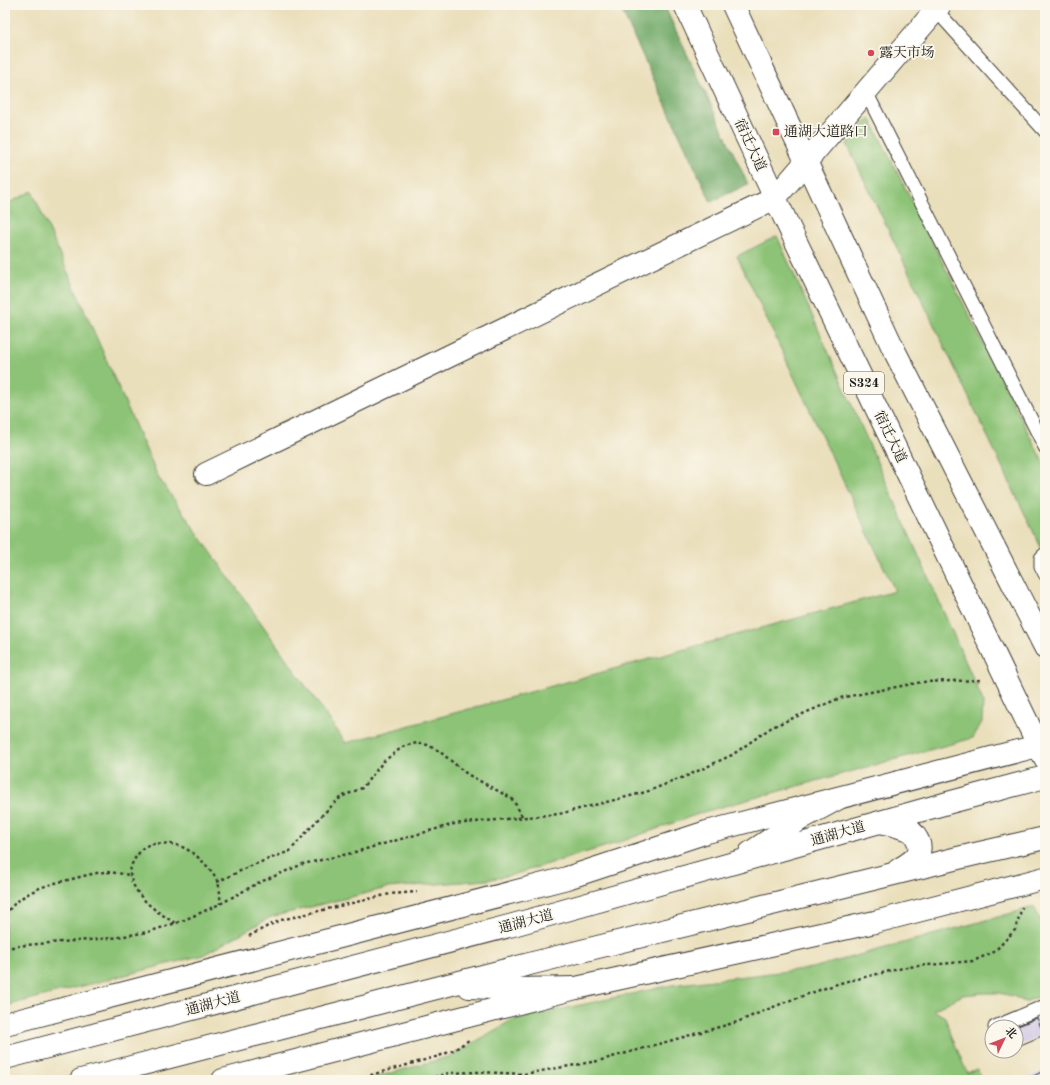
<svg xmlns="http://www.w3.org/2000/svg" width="1050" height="1085" font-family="'Old Standard TT','Noto Serif SC',serif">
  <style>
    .green { fill: #8cc376; stroke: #547049 }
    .forest { fill: #71a967; stroke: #466242 }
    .building { fill: #bdb6e3 }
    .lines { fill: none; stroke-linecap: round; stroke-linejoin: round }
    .service-casing { stroke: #3b3934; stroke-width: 15 }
    .minor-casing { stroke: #3b3934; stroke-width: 24 }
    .primary-casing { stroke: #3b3934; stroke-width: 24 }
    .path { stroke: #3b3934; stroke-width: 2.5; stroke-dasharray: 3 3; stroke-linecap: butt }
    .service { stroke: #fff; stroke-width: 13 }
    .minor { stroke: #fff; stroke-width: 22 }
    .primary { stroke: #fff; stroke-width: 22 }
    .poi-dot { fill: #d1495b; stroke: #fbf7ec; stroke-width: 1.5 }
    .labels { text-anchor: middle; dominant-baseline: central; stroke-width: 3.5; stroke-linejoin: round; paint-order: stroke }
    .shield { fill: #fbf7ec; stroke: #5f5e5a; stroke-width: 1 }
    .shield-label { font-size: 13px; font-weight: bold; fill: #1c1c1c }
    .poi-label { font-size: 14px; fill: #1c1c1c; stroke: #fbf7ec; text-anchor: start }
    .street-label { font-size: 14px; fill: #1c1c1c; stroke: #fbf7ec }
  </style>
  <rect width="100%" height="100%" fill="#fbf7ec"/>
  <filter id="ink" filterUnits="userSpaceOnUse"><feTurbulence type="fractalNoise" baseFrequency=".025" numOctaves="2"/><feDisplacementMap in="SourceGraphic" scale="8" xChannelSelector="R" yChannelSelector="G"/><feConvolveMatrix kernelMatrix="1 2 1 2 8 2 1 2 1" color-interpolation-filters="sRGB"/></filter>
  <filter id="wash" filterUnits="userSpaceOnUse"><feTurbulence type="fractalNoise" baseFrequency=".012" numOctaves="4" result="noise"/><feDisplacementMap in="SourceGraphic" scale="16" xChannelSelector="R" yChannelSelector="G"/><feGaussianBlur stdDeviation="0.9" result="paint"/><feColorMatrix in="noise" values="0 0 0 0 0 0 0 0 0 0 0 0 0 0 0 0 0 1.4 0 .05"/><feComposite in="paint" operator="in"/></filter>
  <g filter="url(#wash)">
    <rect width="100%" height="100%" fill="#eadfbb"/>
    <path class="green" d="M 870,118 L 1045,466 L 1045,556 L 847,144 Z
      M 32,191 L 158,477 L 346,743 L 895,591 L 737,256 L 777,236 L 983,701 L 982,722 L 973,738 L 707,811 L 617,843 L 512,875 L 486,880 L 387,888 L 271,917 L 203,955 L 5,1006 L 5,205 Z
      M 1034,907 L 1045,929 L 1045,994 L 1025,1002 L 1013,996 L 999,993 L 983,993 L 963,995 L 933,1010 L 945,1017 L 950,1032 L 967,1073 L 977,1069 L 982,1080 L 366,1080 L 451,1056 L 512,1020 L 672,985 L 812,968 Z"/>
    <path class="forest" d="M 619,5 L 664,5 L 748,184 L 711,202 Z"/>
    <g id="blocks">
      <path class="building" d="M 1037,1018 L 1044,1035 L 1016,1047 L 1016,1027 Z
        M 1045,1070 L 1045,1080 L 1026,1080 Z"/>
    </g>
  </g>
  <g filter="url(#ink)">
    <use href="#blocks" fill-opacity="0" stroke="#3b3934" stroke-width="1"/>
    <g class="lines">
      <g class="service-casing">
        <path id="service" d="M 934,5 L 936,10 L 1045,131
          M 866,92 L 1045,447
          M 1045,554 L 1041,558 L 1041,566 L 1045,574
          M 995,1027 L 1045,1006"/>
      </g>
      <g class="minor-casing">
        <path id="minor" d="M 206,474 L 775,198 L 940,5
          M 5,1024 L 567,878 L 707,832 L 1045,744
          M 223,1080 L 576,988 L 875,922 L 1045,878"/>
      </g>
      <g class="primary-casing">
        <path id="primary" d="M 685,5 L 775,198 L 1045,759
          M 733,5 L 894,350 L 1045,647
          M 881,822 C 889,824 898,826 906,829 C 911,830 915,835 917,839 C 926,855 909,863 898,870
          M 750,853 L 802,818 L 839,798
          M 469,987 L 517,989 L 576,988
          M 5,1058 L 513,925 L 951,802 L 1045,777
          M 81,1080 L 537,962 L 958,858 L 1045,838"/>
      </g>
      <path class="path" d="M 217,882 L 253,865 L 290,851 L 319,818 L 341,797 L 362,788 L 383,762 L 393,754 L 404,746 L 417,743 L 428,745 L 439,751 L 467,774 L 511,798 L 516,805 L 523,818
        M 5,915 C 22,891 45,885 72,879 C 83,876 94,873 105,872 C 113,872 122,874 130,875
        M 175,923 C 159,913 143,903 134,886 C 127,874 130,864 139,853 C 140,851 141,850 143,848 C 151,842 166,843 176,845 C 185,847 195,854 202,861 C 217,876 221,883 220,904
        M 249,936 L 268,926 L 281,920 L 390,894 L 417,892
        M 5,948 L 26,945 L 112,938 L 148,932 L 182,921 L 220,904 L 258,883 L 303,864 L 348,854 L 454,824 L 559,814 L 646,792 L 689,775 L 732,755 L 772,727 L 840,698 L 922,682 L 982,680
        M 353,1080 L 439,1056 L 454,1050 L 469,1040
        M 423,1080 L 449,1073 L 477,1072 L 524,1074 L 598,1061 L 737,1022 L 788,1001 L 840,983 L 907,967 L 973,961 L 994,952 L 1015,930 L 1022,907"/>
      <use href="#service" class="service"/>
      <use href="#minor" class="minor"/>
      <use href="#primary" class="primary"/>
    </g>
  </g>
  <g class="poi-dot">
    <circle cx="871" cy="53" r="4"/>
    <rect x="772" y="128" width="8" height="8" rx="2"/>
  </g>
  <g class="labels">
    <rect class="shield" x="844" y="372" width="40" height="22" rx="3"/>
    <g class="shield-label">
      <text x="864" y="383">S324</text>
    </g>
    <g class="poi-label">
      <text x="879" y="53">露天市场</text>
      <text x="784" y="132">通湖大道路口</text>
    </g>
    <g class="street-label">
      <text transform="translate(750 145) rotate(65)">宿迁大道</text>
      <text transform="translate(890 437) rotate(64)">宿迁大道</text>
      <text transform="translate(838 834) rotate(-16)">通湖大道</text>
      <text transform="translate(526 922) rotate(-15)">通湖大道</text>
      <text transform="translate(213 1004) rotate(-15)">通湖大道</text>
    </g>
  </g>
  <rect width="1050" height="1085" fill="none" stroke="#fbf7ec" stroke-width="20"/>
  <g transform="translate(1004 1039) rotate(47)"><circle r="19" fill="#fbf7ec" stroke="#a29f99"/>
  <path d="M0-3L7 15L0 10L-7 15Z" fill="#d1495b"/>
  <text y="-6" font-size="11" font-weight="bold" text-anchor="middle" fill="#1c1c1c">北</text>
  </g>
</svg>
